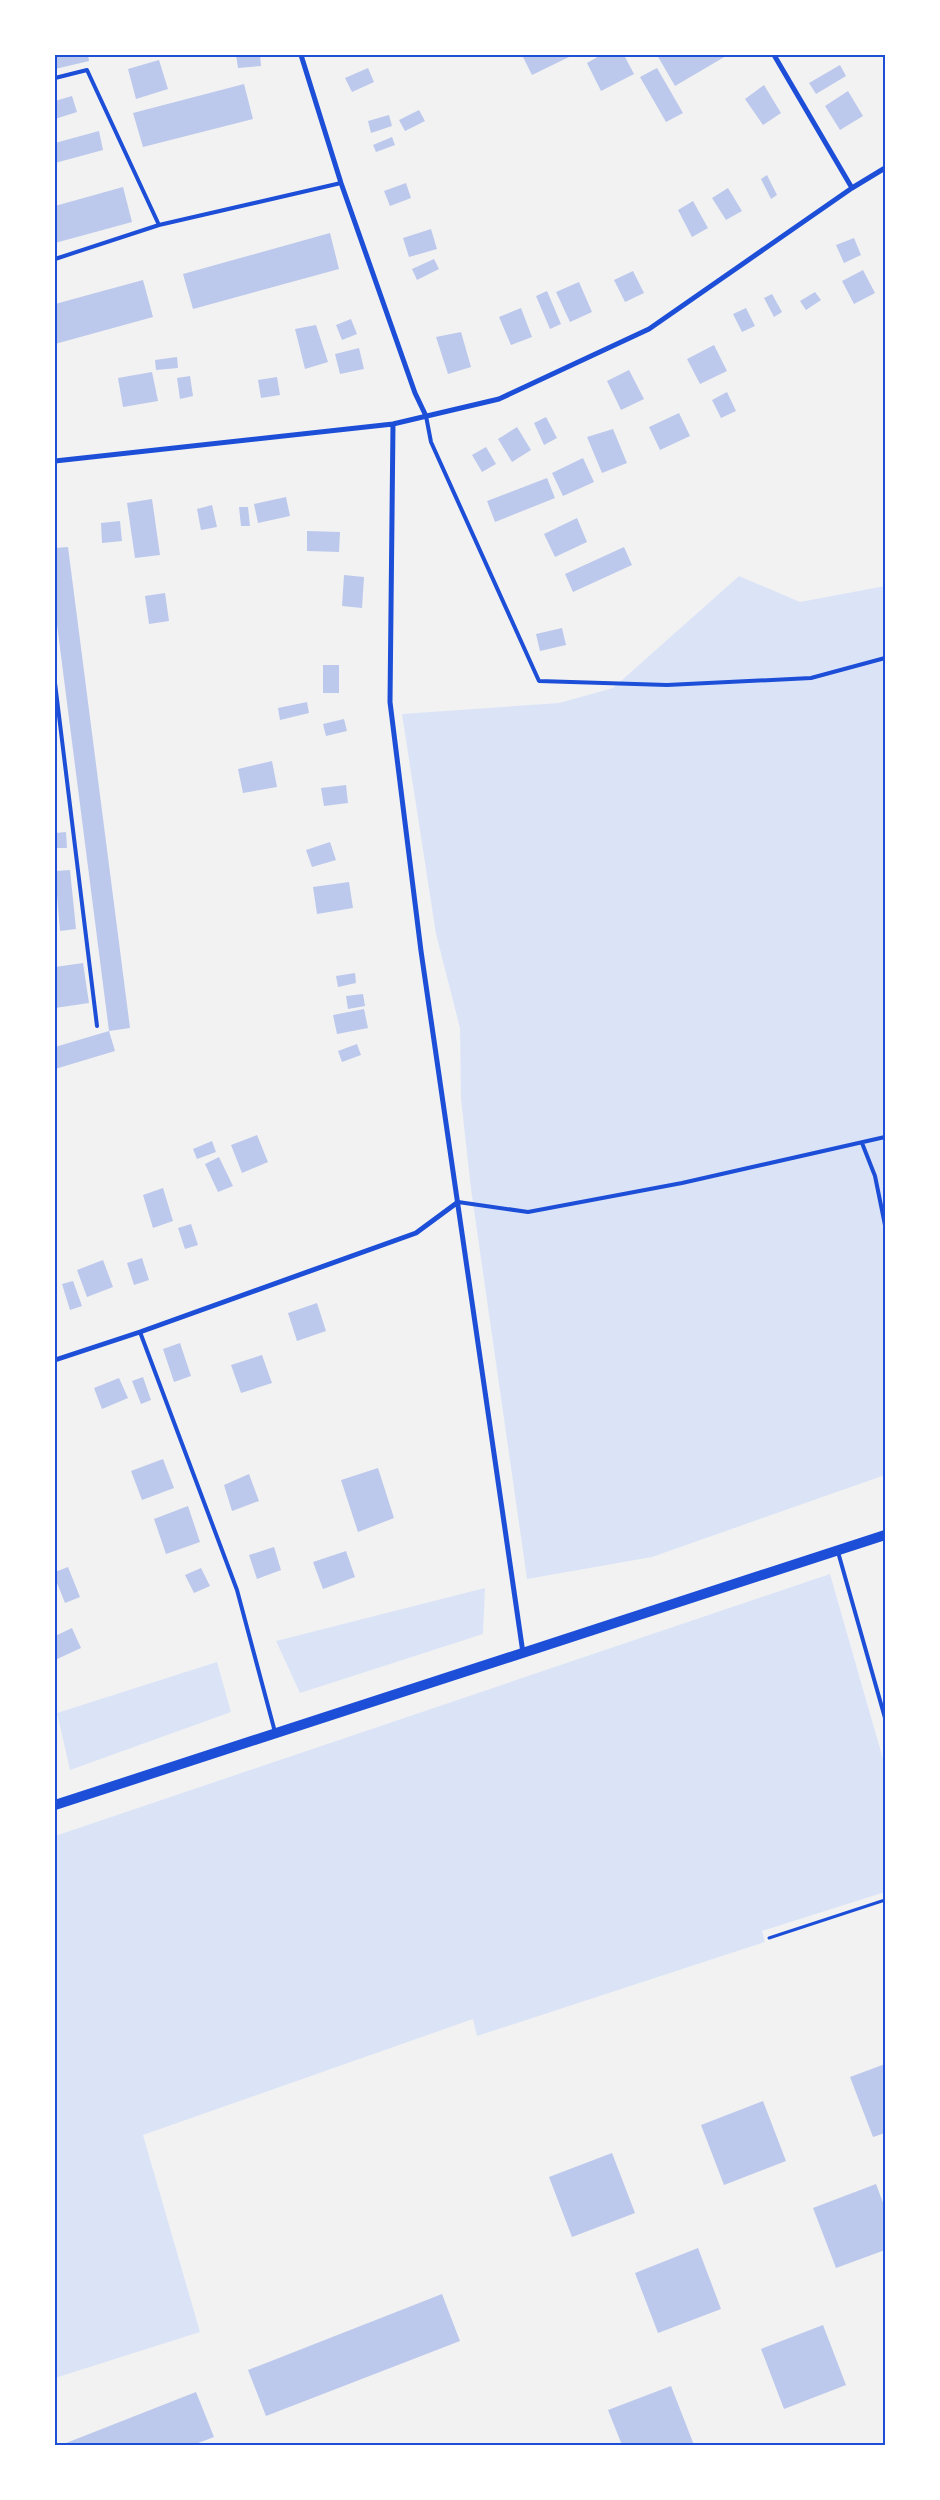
<svg xmlns="http://www.w3.org/2000/svg" width="940" height="2500" font-family="'Nunito Sans',sans-serif">
  <style>
    .green { fill: #dbe4f7 }
    .building { fill: #bdc9ec }
    .lines { fill: none; stroke-linecap: round; stroke-linejoin: round }
    .path { stroke: #1d4ed8; stroke-width: 3 }
    .service { stroke: #1d4ed8; stroke-width: 4 }
    .minor { stroke: #1d4ed8; stroke-width: 5 }
    .secondary { stroke: #1d4ed8; stroke-width: 10 }
    .neatline { fill: none; stroke: #1d4ed8; stroke-width: 2 }
  </style>
  <rect width="100%" height="100%" fill="#f2f2f2"/>
  <path class="green" d="M 739,576 L 800,602 L 885,586 L 885,1475 L 652,1557 L 527,1579 L 471,1189 L 461,1099 L 460,1028 L 436,934 L 402,714 L 559,703 L 613,688 Z
    M 830,1574 L 885,1766 L 885,1892 L 762,1931 L 765,1942 L 477,2036 L 473,2019 L 143,2135 L 200,2332 L 55,2378 L 55,1836 Z
    M 485,1588 L 483,1634 L 300,1693 L 276,1641 Z
    M 217,1662 L 231,1712 L 70,1770 L 57,1713 Z"/>
  <path class="building" d="M 55,55 L 88,55 L 89,61 L 55,69 Z
    M 236,55 L 260,55 L 261,66 L 238,68 Z
    M 522,55 L 568,55 L 569,57 L 532,75 Z
    M 601,55 L 624,55 L 634,74 L 601,91 L 587,63 Z
    M 657,55 L 725,55 L 726,56 L 675,86 Z
    M 159,60 L 168,89 L 136,99 L 128,69 Z
    M 840,65 L 846,76 L 816,94 L 809,83 Z
    M 368,68 L 374,82 L 352,92 L 345,78 Z
    M 657,68 L 683,113 L 666,122 L 640,77 Z
    M 244,84 L 253,119 L 143,147 L 133,113 Z
    M 764,85 L 781,113 L 763,125 L 745,99 Z
    M 848,91 L 863,116 L 840,130 L 825,106 Z
    M 72,96 L 77,112 L 55,119 L 55,101 Z
    M 419,110 L 425,121 L 405,131 L 399,120 Z
    M 389,115 L 392,126 L 371,133 L 368,121 Z
    M 99,131 L 103,150 L 55,163 L 55,143 Z
    M 392,137 L 395,145 L 376,152 L 373,145 Z
    M 767,175 L 777,195 L 771,199 L 761,179 Z
    M 406,183 L 411,198 L 390,206 L 384,191 Z
    M 123,187 L 132,222 L 55,243 L 55,206 Z
    M 728,188 L 742,211 L 726,220 L 712,198 Z
    M 693,201 L 708,228 L 692,237 L 678,210 Z
    M 431,229 L 437,249 L 409,257 L 403,238 Z
    M 330,233 L 339,269 L 193,309 L 183,274 Z
    M 854,238 L 861,255 L 844,263 L 836,245 Z
    M 434,259 L 439,269 L 417,280 L 412,269 Z
    M 863,270 L 875,293 L 854,304 L 842,281 Z
    M 633,271 L 644,293 L 625,302 L 614,280 Z
    M 143,280 L 153,317 L 55,344 L 55,304 Z
    M 579,282 L 592,312 L 570,322 L 556,292 Z
    M 547,291 L 561,324 L 550,329 L 536,296 Z
    M 815,292 L 821,300 L 806,310 L 800,301 Z
    M 772,294 L 782,312 L 774,317 L 764,298 Z
    M 521,308 L 532,337 L 511,345 L 499,317 Z
    M 746,308 L 755,326 L 742,332 L 733,314 Z
    M 351,319 L 357,334 L 342,340 L 336,325 Z
    M 316,325 L 328,362 L 305,369 L 295,329 Z
    M 461,332 L 471,367 L 448,374 L 436,337 Z
    M 714,345 L 727,371 L 700,384 L 687,359 Z
    M 359,348 L 364,369 L 340,374 L 335,354 Z
    M 177,357 L 178,368 L 156,370 L 155,360 Z
    M 629,370 L 644,399 L 621,410 L 607,381 Z
    M 152,372 L 158,401 L 123,407 L 118,378 Z
    M 190,376 L 193,396 L 180,399 L 177,378 Z
    M 277,377 L 280,395 L 261,398 L 258,380 Z
    M 727,392 L 736,411 L 721,418 L 712,400 Z
    M 679,413 L 690,436 L 660,450 L 649,427 Z
    M 546,417 L 557,438 L 544,445 L 534,423 Z
    M 517,427 L 531,450 L 512,462 L 498,439 Z
    M 613,429 L 627,463 L 602,473 L 587,437 Z
    M 486,447 L 496,464 L 482,472 L 472,455 Z
    M 583,458 L 594,482 L 563,496 L 552,473 Z
    M 547,478 L 555,498 L 495,522 L 487,501 Z
    M 286,497 L 290,516 L 258,523 L 254,504 Z
    M 152,499 L 160,555 L 135,558 L 127,503 Z
    M 212,505 L 217,527 L 201,530 L 197,509 Z
    M 239,507 L 248,507 L 250,526 L 241,526 Z
    M 577,518 L 587,542 L 555,557 L 544,534 Z
    M 120,521 L 122,541 L 102,543 L 101,523 Z
    M 307,531 L 340,532 L 339,552 L 307,551 Z
    M 68,547 L 130,1028 L 109,1031 L 55,609 L 55,548 Z
    M 624,547 L 632,565 L 573,592 L 565,574 Z
    M 344,575 L 364,577 L 362,608 L 342,606 Z
    M 165,593 L 169,621 L 149,624 L 145,596 Z
    M 562,628 L 566,645 L 540,651 L 536,634 Z
    M 323,665 L 339,665 L 339,693 L 323,693 Z
    M 307,702 L 309,713 L 280,720 L 278,708 Z
    M 344,719 L 347,731 L 326,736 L 323,724 Z
    M 272,761 L 277,787 L 243,793 L 238,769 Z
    M 346,785 L 348,803 L 324,806 L 321,788 Z
    M 66,832 L 67,848 L 55,848 L 55,833 Z
    M 330,842 L 336,860 L 312,867 L 306,850 Z
    M 70,870 L 76,929 L 60,931 L 55,871 Z
    M 349,882 L 353,908 L 317,914 L 313,887 Z
    M 83,963 L 89,1003 L 55,1008 L 55,967 Z
    M 355,973 L 356,983 L 338,987 L 336,976 Z
    M 363,994 L 365,1006 L 348,1009 L 346,996 Z
    M 364,1009 L 368,1028 L 337,1034 L 333,1015 Z
    M 109,1031 L 115,1051 L 55,1069 L 55,1047 Z
    M 357,1044 L 361,1055 L 342,1062 L 338,1051 Z
    M 257,1135 L 268,1162 L 242,1173 L 231,1145 Z
    M 212,1141 L 216,1152 L 197,1159 L 193,1149 Z
    M 219,1157 L 233,1186 L 218,1192 L 205,1164 Z
    M 163,1188 L 173,1221 L 153,1228 L 143,1195 Z
    M 191,1224 L 198,1245 L 185,1249 L 178,1228 Z
    M 142,1258 L 149,1280 L 134,1285 L 127,1263 Z
    M 103,1260 L 113,1287 L 87,1297 L 77,1270 Z
    M 73,1281 L 82,1306 L 70,1310 L 62,1284 Z
    M 317,1303 L 326,1331 L 297,1341 L 288,1313 Z
    M 180,1343 L 191,1376 L 174,1382 L 163,1349 Z
    M 262,1355 L 272,1383 L 241,1393 L 231,1365 Z
    M 143,1377 L 151,1400 L 141,1404 L 132,1381 Z
    M 119,1378 L 128,1398 L 102,1409 L 94,1388 Z
    M 163,1459 L 174,1488 L 142,1500 L 131,1471 Z
    M 378,1468 L 394,1518 L 358,1532 L 341,1480 Z
    M 249,1474 L 259,1501 L 232,1511 L 224,1485 Z
    M 188,1506 L 200,1542 L 166,1554 L 154,1519 Z
    M 274,1547 L 281,1570 L 257,1579 L 249,1555 Z
    M 346,1551 L 355,1577 L 323,1589 L 313,1562 Z
    M 68,1567 L 80,1597 L 65,1603 L 55,1578 L 55,1572 Z
    M 201,1568 L 210,1586 L 194,1593 L 185,1575 Z
    M 72,1628 L 81,1648 L 55,1660 L 55,1636 Z
    M 885,2064 L 885,2133 L 873,2137 L 850,2077 Z
    M 763,2101 L 786,2161 L 724,2185 L 701,2125 Z
    M 612,2153 L 635,2213 L 572,2237 L 549,2177 Z
    M 876,2184 L 885,2208 L 885,2250 L 836,2268 L 813,2208 Z
    M 698,2248 L 721,2309 L 658,2333 L 635,2273 Z
    M 442,2294 L 460,2341 L 266,2416 L 248,2370 Z
    M 823,2325 L 846,2385 L 784,2409 L 761,2349 Z
    M 671,2386 L 694,2445 L 622,2445 L 608,2410 Z
    M 196,2392 L 214,2437 L 193,2445 L 61,2445 Z"/>
  <g class="lines">
    <path class="path" d="M 769,1938 L 885,1900"/>
    <path class="service" d="M 55,78 L 87,70 L 159,225 L 341,183
      M 55,259 L 159,225
      M 426,416 L 431,442 L 539,681 L 667,685 L 811,678 L 885,658
      M 55,683 L 97,1026
      M 862,1143 L 875,1176 L 885,1225
      M 458,1202 L 528,1212 L 682,1183 L 885,1137
      M 140,1332 L 237,1590 L 275,1732
      M 838,1552 L 885,1718"/>
    <path class="minor" d="M 301,55 L 341,183 L 415,393 L 426,416
      M 774,55 L 852,188
      M 393,424 L 390,702 L 421,951 L 523,1653
      M 55,461 L 393,424 L 499,399 L 649,329 L 852,188 L 885,168
      M 55,1360 L 140,1332 L 416,1233 L 458,1202"/>
    <path class="secondary" d="M 55,1805 L 885,1535"/>
  </g>
  <rect width="940" height="2500" fill="none" stroke="#ffffff" stroke-width="112"/>
  <rect x="56" y="56" width="828" height="2388" class="neatline"/>
</svg>
